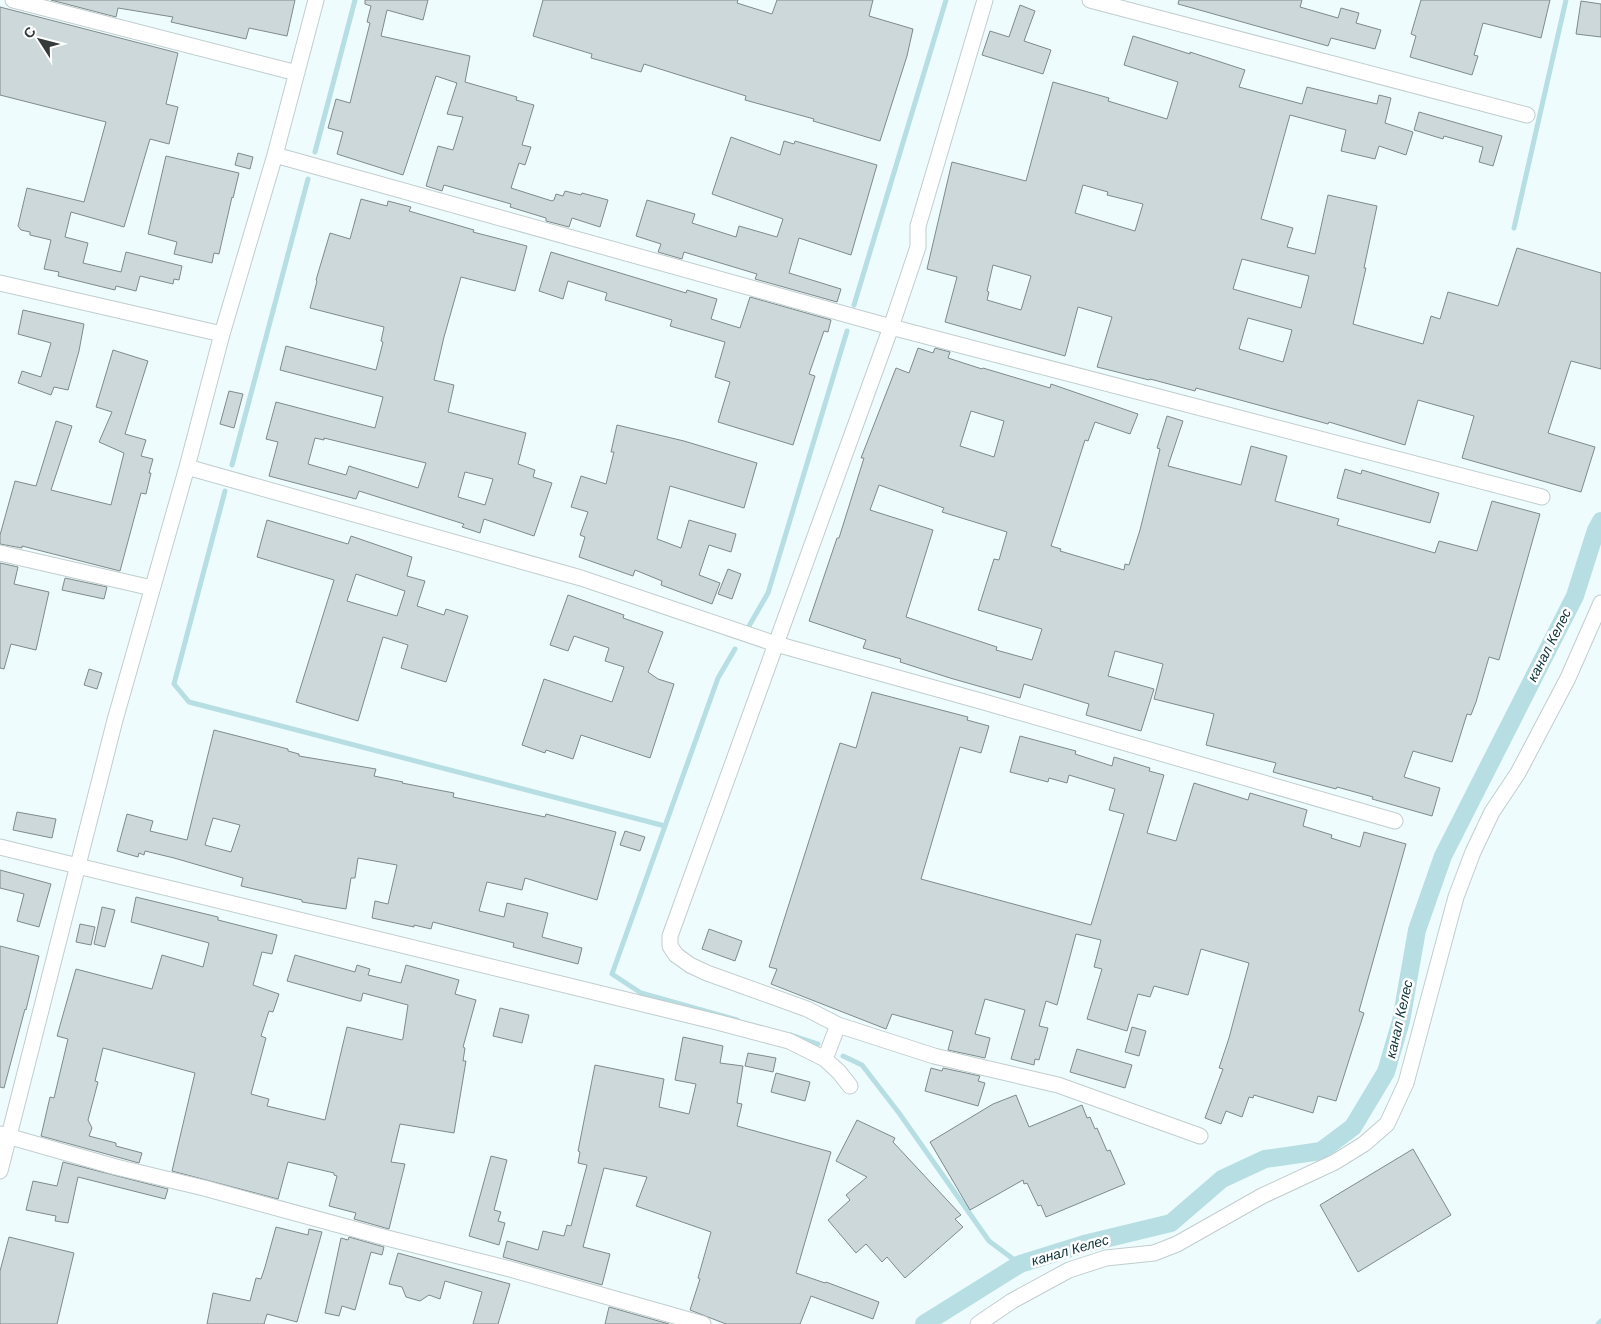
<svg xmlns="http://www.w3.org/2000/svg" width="1601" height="1324" font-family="Arial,sans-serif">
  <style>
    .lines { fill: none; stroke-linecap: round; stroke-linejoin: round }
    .stream { stroke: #b7dee3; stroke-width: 5 }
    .canal { stroke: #b7dee3; stroke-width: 18 }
    .building { fill: #ccd8d9; stroke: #7f8a8c; fill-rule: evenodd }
    .street-casing { stroke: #c1cdce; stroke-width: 17 }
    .street { stroke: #fff; stroke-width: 15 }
    .labels { text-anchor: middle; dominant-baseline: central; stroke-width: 5; stroke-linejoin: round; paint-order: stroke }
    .water-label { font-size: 14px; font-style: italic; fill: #0b3236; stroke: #fff }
  </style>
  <rect width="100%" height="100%" fill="#effcfd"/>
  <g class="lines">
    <path class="stream" d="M 315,152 L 355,0
      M 1514,228 L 1566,0
      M 854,305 L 946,0
      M 232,465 L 308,179
      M 225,491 L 174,684 L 189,702 L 665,826
      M 749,626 L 768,593 L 847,331
      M 735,649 L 718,678 L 612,974 L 641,993 L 737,1020
      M 791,1035 L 818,1044
      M 843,1056 L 862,1065 L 899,1113 L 989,1241 L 1020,1264
      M 1598,1324 L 1601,1321"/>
    <path class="canal" d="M 924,1324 L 1020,1264 L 1084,1244 L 1171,1223 L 1222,1179 L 1265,1159 L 1321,1151 L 1353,1127 L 1386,1072 L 1401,1021 L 1417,930 L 1443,856 L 1575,596 L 1596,530 L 1601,521"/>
  </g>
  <path class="building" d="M 51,0 L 295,0 L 287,36 L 249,28 L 246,39 L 171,22 L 173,17 L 118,8 L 116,17 Z
    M 365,0 L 428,0 L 423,20 L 387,10 L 381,36 L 470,56 L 465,82 L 517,97 L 516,100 L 534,105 L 522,145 L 531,147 L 525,165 L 519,163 L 511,188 L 552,201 L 554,200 L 556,194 L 563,196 L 565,191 L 581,195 L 582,193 L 608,200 L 600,227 L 572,218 L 569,227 L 546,221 L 546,218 L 510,207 L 511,204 L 444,185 L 442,191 L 426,186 L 438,146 L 453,150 L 463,117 L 447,114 L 457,83 L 436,76 L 403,175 L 337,154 L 343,132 L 328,128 L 336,99 L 350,103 L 370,23 L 367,22 L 371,6 L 365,4 Z
    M 543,0 L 738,0 L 737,3 L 772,14 L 777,0 L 873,0 L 869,16 L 913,29 L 907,56 L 880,141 L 813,121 L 814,119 L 745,100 L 746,96 L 644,64 L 641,72 L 591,58 L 592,54 L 533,36 Z
    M 1179,0 L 1302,0 L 1300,7 L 1338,18 L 1341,8 L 1359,13 L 1356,23 L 1381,30 L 1375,49 L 1331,38 L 1328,46 L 1178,4 Z
    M 1421,0 L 1550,0 L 1541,38 L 1483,23 L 1474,55 L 1478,56 L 1472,75 L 1410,57 L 1416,36 L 1411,34 Z
    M 1581,1 L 1601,4 L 1601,37 L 1576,34 Z
    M 1020,5 L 1035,11 L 1024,41 L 1051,50 L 1043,74 L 982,55 L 990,31 L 1009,37 Z
    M 0,7 L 178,53 L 166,104 L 178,107 L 169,144 L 150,139 L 124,227 L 71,212 L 65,237 L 88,243 L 83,263 L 121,272 L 126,252 L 182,266 L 179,280 L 174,279 L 173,284 L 140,276 L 136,291 L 116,286 L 115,290 L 58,276 L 59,272 L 44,269 L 51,240 L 30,235 L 30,232 L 21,230 L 18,226 L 27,188 L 84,202 L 106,122 L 0,95 Z
    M 1133,36 L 1190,54 L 1190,52 L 1245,70 L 1239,87 L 1302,104 L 1307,87 L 1377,104 L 1379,95 L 1391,98 L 1385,123 L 1413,132 L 1406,155 L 1379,146 L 1375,159 L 1341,151 L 1346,130 L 1290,115 L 1261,219 L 1293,228 L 1287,247 L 1315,254 L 1328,195 L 1377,206 L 1364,268 L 1366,268 L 1353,324 L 1423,344 L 1431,316 L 1440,319 L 1448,292 L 1498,306 L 1517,248 L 1601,273 L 1601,369 L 1571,361 L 1548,433 L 1595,447 L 1581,492 L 1462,458 L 1474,416 L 1418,400 L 1405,445 L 1329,422 L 1328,424 L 1196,388 L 1195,391 L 1150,379 L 1149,380 L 1097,367 L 1112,317 L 1078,307 L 1065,356 L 945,322 L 957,277 L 927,269 L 952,162 L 1026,181 L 1053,82 L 1109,98 L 1108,101 L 1167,119 L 1178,82 L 1124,65 ZM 1083,185 L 1108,192 L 1107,195 L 1143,204 L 1135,231 L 1075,213 ZM 1242,259 L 1309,276 L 1301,308 L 1233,289 ZM 993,265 L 1031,276 L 1021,310 L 987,300 L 989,292 L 987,291 ZM 1248,318 L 1292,330 L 1283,362 L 1239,349 Z
    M 1419,112 L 1502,136 L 1493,166 L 1479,162 L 1483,147 L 1444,136 L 1443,139 L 1414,130 Z
    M 731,137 L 780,155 L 784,141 L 794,144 L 795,141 L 877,165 L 851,255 L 799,238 L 789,273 L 841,289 L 837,302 L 755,279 L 757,274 L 684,252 L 682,259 L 658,252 L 661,244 L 636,236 L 647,200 L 695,214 L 692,223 L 736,237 L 739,226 L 777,237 L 783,219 L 712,194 Z
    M 238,153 L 253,157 L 250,169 L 235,165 Z
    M 166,156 L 239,173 L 233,198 L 232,197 L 219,254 L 214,253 L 212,263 L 174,254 L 177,242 L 148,234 Z
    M 361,199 L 387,206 L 388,201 L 411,207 L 409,211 L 474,230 L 473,232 L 527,246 L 515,291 L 461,277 L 444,337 L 434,380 L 454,385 L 448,412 L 526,433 L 518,464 L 535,470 L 533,477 L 552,483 L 534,536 L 484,519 L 480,533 L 462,527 L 464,524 L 359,491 L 356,499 L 269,476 L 278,442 L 266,439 L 276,402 L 375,428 L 383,397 L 280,370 L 286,346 L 376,370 L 383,342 L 381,341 L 384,327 L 310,308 L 317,281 L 316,280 L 330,233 L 350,239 ZM 315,438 L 324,440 L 324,438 L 426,463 L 418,488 L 349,466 L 346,475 L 308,464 ZM 465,472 L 493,479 L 485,505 L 458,497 Z
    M 551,252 L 686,293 L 687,290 L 717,299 L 711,319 L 740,328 L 750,297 L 831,320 L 828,332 L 824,331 L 809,374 L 815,376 L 793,445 L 718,422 L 730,382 L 715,377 L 725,342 L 670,326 L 672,320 L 605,300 L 607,293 L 568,281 L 563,299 L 539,291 Z
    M 23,310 L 84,324 L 79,351 L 68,390 L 54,387 L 51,395 L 18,383 L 22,371 L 41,377 L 51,343 L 18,334 Z
    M 918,348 L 933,353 L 935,348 L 950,352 L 948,358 L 982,369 L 983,368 L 1050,388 L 1051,384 L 1138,414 L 1130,434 L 1095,422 L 1088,441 L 1085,440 L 1051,546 L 1061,549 L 1060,551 L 1124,570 L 1125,564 L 1129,565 L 1140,530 L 1160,449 L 1157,448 L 1167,416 L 1183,421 L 1168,466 L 1241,485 L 1251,446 L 1287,456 L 1275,501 L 1339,519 L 1337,525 L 1435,553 L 1439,541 L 1477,551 L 1492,501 L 1540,514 L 1499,660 L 1489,657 L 1476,702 L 1471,715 L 1467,714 L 1452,762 L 1413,751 L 1404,777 L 1440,788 L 1432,816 L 1372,799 L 1373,797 L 1337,787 L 1336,789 L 1273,772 L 1276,763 L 1206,745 L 1214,714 L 1154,699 L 1163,664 L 1115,651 L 1108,676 L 1154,689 L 1141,731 L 1086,715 L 1089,704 L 1024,684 L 1020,698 L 950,678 L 900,662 L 901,659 L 863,648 L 866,640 L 809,621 L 837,538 L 839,538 L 864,458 L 861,458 L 896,368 L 909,373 ZM 971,411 L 1004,421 L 994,457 L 960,446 ZM 879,485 L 944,508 L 942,512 L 1007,532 L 999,560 L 994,559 L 978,610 L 1042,629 L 1032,660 L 996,650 L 997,647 L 906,617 L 933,530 L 870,510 Z
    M 113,350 L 148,361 L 125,434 L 146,440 L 141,456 L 153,459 L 149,473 L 151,473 L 146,494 L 141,493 L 120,571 L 22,546 L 22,548 L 0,544 L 0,535 L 15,481 L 36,486 L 56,421 L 72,426 L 51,490 L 111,505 L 124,453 L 99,442 L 112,412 L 96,407 Z
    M 229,391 L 243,394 L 234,428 L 220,424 Z
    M 617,425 L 684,441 L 757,463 L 744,508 L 670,486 L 657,539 L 681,548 L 689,520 L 736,534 L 731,552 L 709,545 L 699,575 L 720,583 L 712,604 L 661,585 L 662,581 L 635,570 L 633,576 L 579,557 L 585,537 L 580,535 L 588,512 L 571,507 L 581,476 L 606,484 L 614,452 L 611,452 Z
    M 1345,469 L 1361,474 L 1362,470 L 1439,493 L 1430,523 L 1337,498 Z
    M 267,520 L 348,544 L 351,536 L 412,557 L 407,576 L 425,581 L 417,606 L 444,615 L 446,609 L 468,616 L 446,682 L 401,668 L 408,645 L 383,637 L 358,721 L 296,702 L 334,580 L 257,557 ZM 356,574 L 405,591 L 397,616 L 347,601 Z
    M 0,563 L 18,567 L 14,584 L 49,592 L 36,650 L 11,644 L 4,669 L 0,668 Z
    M 728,569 L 741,574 L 732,599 L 718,594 Z
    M 65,578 L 107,587 L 104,599 L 62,590 Z
    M 568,595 L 624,615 L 623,618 L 663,632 L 648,672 L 658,679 L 674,684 L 650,758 L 581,735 L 573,759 L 546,750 L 545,753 L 522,745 L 544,679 L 612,702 L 624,667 L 605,661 L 609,648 L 574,636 L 568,651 L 550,645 Z
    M 89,669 L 102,673 L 97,689 L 84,685 Z
    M 872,692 L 968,717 L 967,720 L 989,726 L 981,753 L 960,747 L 921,879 L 1091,925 L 1124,814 L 1109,810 L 1115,789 L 1069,775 L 1067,783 L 1049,778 L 1048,782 L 1010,772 L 1020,736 L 1076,751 L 1075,754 L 1112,766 L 1114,757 L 1150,768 L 1149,771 L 1164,775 L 1147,833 L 1176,841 L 1194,783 L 1248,800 L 1250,793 L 1307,810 L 1303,826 L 1332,835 L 1331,838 L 1360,847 L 1364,832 L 1406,844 L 1359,1011 L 1364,1013 L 1336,1101 L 1318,1096 L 1313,1113 L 1254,1095 L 1253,1098 L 1249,1097 L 1242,1117 L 1226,1111 L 1221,1124 L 1205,1118 L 1223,1069 L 1219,1068 L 1229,1038 L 1249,963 L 1201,949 L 1188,995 L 1154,986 L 1150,997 L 1138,994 L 1127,1031 L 1087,1019 L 1102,969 L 1094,967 L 1101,940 L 1076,934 L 1057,1005 L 1046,1001 L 1039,1026 L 1048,1028 L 1039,1060 L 1035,1059 L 1034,1065 L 1011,1059 L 1025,1010 L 985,999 L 975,1034 L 990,1038 L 985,1058 L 948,1050 L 953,1031 L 892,1014 L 886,1029 L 771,984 L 777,969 L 769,967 L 840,743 L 856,748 Z
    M 214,730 L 288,749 L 288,751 L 299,754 L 299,756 L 376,769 L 374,776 L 403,782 L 402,783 L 454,793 L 453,797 L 545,817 L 546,814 L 616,832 L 597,900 L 525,878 L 522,890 L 487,882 L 479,911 L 504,917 L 507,903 L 548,913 L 542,937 L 582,948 L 578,964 L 513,947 L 514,943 L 433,922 L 431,929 L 414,925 L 414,927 L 372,918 L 375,901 L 388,904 L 397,865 L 358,858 L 355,878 L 351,878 L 346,909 L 302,902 L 302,900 L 241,886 L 243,878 L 174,858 L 145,851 L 144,855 L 139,853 L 138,857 L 117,851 L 127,814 L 153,821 L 150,831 L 187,840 ZM 213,818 L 240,825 L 231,852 L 205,845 Z
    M 17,812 L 56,819 L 52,838 L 13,830 Z
    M 625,831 L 645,837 L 640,851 L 620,845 Z
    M 0,870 L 51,884 L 39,927 L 17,921 L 24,894 L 0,888 Z
    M 136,897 L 218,917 L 218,920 L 277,935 L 272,954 L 262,952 L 253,985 L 279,994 L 273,1012 L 269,1011 L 261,1036 L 266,1038 L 251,1094 L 269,1099 L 267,1106 L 325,1120 L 347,1027 L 402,1040 L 403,1038 L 408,1005 L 363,993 L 361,1001 L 359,1001 L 287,981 L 295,955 L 355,972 L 357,965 L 370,969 L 368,975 L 401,983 L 406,965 L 459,980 L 455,994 L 476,1000 L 463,1047 L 465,1048 L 463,1061 L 466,1061 L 454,1133 L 400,1124 L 391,1162 L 405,1164 L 389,1229 L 354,1219 L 356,1213 L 329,1206 L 337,1176 L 334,1175 L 334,1173 L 288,1162 L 278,1199 L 172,1171 L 195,1073 L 103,1048 L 95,1081 L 98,1082 L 88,1120 L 92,1128 L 89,1136 L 116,1143 L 116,1146 L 142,1153 L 139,1163 L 41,1136 L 50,1097 L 54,1098 L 68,1039 L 57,1036 L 76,969 L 152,989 L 162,955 L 203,967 L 209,943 L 131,922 Z
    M 102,907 L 115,910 L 105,947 L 94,944 Z
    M 80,924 L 95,927 L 91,945 L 76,942 Z
    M 709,929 L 742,941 L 735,961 L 702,949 Z
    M 0,946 L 39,956 L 26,1010 L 25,1009 L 4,1088 L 0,1087 Z
    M 500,1008 L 529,1015 L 522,1043 L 493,1036 Z
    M 1132,1027 L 1146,1031 L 1139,1056 L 1125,1052 Z
    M 683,1037 L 723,1046 L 720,1063 L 743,1066 L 737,1103 L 742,1104 L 737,1126 L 831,1152 L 796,1273 L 825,1283 L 826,1282 L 879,1302 L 873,1319 L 811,1296 L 800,1324 L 726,1324 L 690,1310 L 700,1279 L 698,1278 L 711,1232 L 636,1206 L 647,1177 L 604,1168 L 583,1247 L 610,1254 L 602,1285 L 503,1257 L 507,1241 L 538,1250 L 543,1231 L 564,1236 L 567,1225 L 571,1226 L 587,1165 L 578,1163 L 580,1152 L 578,1151 L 595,1065 L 664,1079 L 659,1107 L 689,1114 L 696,1084 L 675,1080 Z
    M 1077,1049 L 1132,1065 L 1125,1088 L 1070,1072 Z
    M 748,1053 L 776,1058 L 773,1072 L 745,1066 Z
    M 931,1068 L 942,1071 L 943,1068 L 980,1076 L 978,1081 L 985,1083 L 978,1106 L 925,1091 Z
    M 776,1073 L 810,1082 L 805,1101 L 771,1092 Z
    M 1016,1095 L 1029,1127 L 1082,1105 L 1087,1118 L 1090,1117 L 1095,1129 L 1097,1128 L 1107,1151 L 1110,1150 L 1125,1184 L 1046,1217 L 1041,1205 L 1038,1206 L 1027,1183 L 1024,1184 L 1023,1180 L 970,1210 L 930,1142 L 993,1104 Z
    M 857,1120 L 895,1138 L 893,1142 L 961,1215 L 955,1219 L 963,1227 L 905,1278 L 887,1257 L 882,1262 L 866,1244 L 856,1253 L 828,1220 L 850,1200 L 846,1195 L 867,1177 L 836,1161 Z
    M 1413,1149 L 1451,1215 L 1358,1272 L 1320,1205 Z
    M 491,1156 L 507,1160 L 494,1210 L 501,1212 L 498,1221 L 505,1223 L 499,1245 L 469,1236 Z
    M 63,1162 L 168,1189 L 165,1199 L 78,1177 L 68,1223 L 55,1221 L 56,1216 L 26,1210 L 33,1181 L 57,1186 Z
    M 276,1227 L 308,1235 L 309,1229 L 322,1232 L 297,1322 L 267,1314 L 264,1324 L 207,1324 L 213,1293 L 250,1301 L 256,1278 L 261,1279 L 265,1267 Z
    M 9,1237 L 74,1253 L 57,1324 L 0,1324 L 0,1271 Z
    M 349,1237 L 384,1247 L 382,1255 L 371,1252 L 355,1310 L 342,1306 L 339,1316 L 325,1313 L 341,1238 L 348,1240 Z
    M 398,1253 L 510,1284 L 498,1324 L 473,1324 L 482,1292 L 445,1281 L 440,1299 L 429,1295 L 420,1301 L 406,1297 L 402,1287 L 389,1284 Z
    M 609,1307 L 669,1324 L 605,1324 Z"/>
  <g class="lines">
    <g class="street-casing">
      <path id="street" d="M 13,0 L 297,73
        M 985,0 L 918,226 L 918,247 L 891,327 L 670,936 L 670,946 L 676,955 L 690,965 L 707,973 L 807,1009 L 838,1025 L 934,1056 L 1058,1085 L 1200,1136
        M 1090,0 L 1527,115
        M 275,155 L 891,327 L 1542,497
        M 0,283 L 222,334
        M 187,467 L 581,578 L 776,644 L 984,702 L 1395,821
        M 0,553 L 152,588
        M 0,847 L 717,1022 L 789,1041 L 825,1059 L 839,1072 L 850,1086
        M 825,1059 L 838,1025
        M 0,1134 L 116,1167 L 204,1188 L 383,1237 L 510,1269 L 703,1324
        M 0,1171 L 115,720 L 187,467 L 222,334 L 275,155 L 316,0
        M 978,1324 L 1012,1301 L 1069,1270 L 1106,1258 L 1154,1253 L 1177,1244 L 1262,1196 L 1335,1162 L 1364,1144 L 1387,1124 L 1406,1083 L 1456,897 L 1473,852 L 1492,812 L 1518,773 L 1568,678 L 1601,603"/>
    </g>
    <use href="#street" class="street"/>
  </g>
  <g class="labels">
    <g class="water-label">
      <text transform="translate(1549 645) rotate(-63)">канал Келес</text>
      <text transform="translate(1399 1019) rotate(-77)">канал Келес</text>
      <text transform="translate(1070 1250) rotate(-16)">канал Келес</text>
    </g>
  </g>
  <g transform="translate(40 40) rotate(306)" stroke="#ffffff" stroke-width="4" paint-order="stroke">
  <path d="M0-4L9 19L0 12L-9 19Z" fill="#353a3b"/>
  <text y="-8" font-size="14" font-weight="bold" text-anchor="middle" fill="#353a3b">С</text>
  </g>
</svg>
